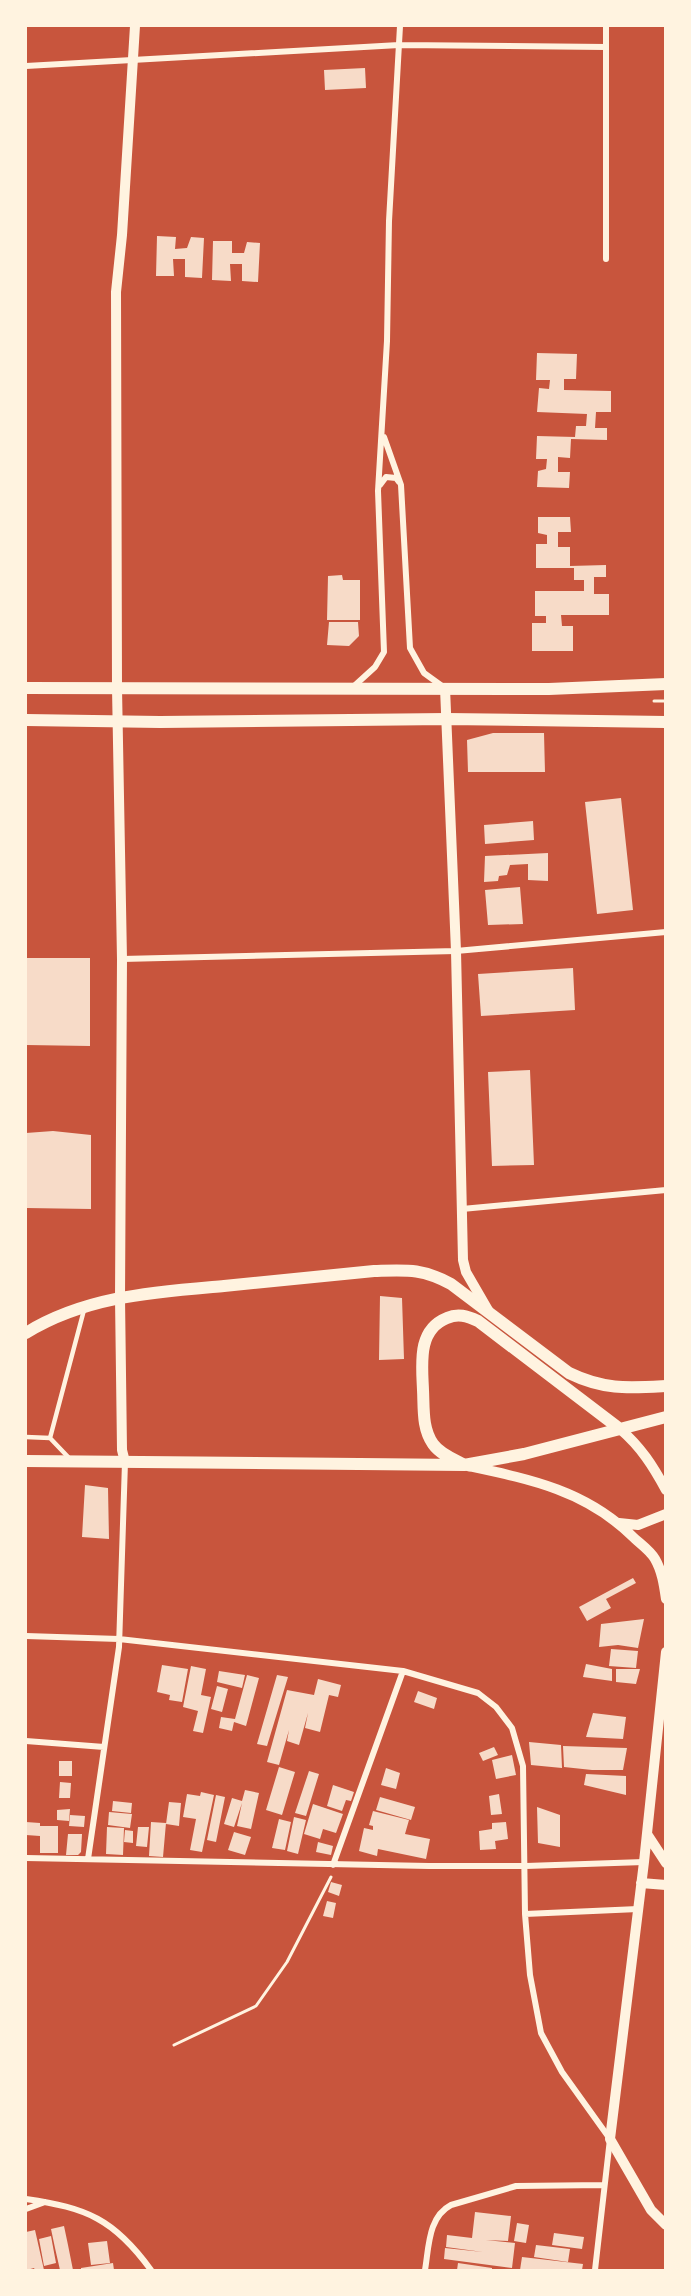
<svg xmlns="http://www.w3.org/2000/svg" width="691" height="2296" font-family="'Roboto Condensed',sans-serif">
  <style>
    .building { fill: #f7dbc8 }
    .lines { fill: none; stroke-linecap: round; stroke-linejoin: round }
    .path { stroke: #fff3e0; stroke-width: 3 }
    .service { stroke: #fff3e0; stroke-width: 4.5 }
    .minor { stroke: #fff3e0; stroke-width: 6 }
    .tertiary { stroke: #fff3e0; stroke-width: 10 }
    .secondary { stroke: #fff3e0; stroke-width: 12 }
  </style>
  <rect width="100%" height="100%" fill="#c8553d"/>
  <path class="building" d="M 365,68 L 366,88 L 325,90 L 324,70 Z
    M 157,236 L 176,237 L 175,249 L 187,248 L 191,237 L 204,238 L 202,278 L 185,277 L 185,259 L 173,259 L 174,276 L 156,276 Z
    M 213,241 L 232,241 L 232,253 L 244,253 L 247,242 L 260,243 L 258,282 L 242,281 L 242,264 L 230,264 L 231,281 L 212,280 Z
    M 537,353 L 577,354 L 576,379 L 564,379 L 564,390 L 611,391 L 611,412 L 596,412 L 595,428 L 607,428 L 607,440 L 571,439 L 570,458 L 558,457 L 558,472 L 570,472 L 569,488 L 537,487 L 538,471 L 546,469 L 547,459 L 536,459 L 537,436 L 575,437 L 576,426 L 586,426 L 587,414 L 537,412 L 539,388 L 549,389 L 550,380 L 536,380 Z
    M 538,517 L 570,517 L 571,532 L 558,532 L 558,547 L 570,547 L 570,566 L 606,565 L 606,577 L 594,577 L 594,594 L 609,594 L 609,615 L 561,615 L 562,626 L 573,626 L 573,651 L 532,651 L 532,623 L 546,623 L 546,616 L 535,616 L 535,591 L 584,591 L 584,580 L 574,580 L 574,568 L 536,568 L 536,544 L 547,544 L 547,535 L 538,533 Z
    M 342,575 L 343,580 L 360,580 L 360,620 L 327,620 L 328,576 Z
    M 329,622 L 358,622 L 359,636 L 349,646 L 327,645 Z
    M 493,733 L 544,733 L 545,772 L 468,772 L 467,740 Z
    M 621,798 L 633,910 L 597,914 L 585,802 Z
    M 533,821 L 534,840 L 485,844 L 484,825 Z
    M 548,853 L 548,881 L 528,880 L 528,864 L 510,865 L 507,875 L 499,876 L 498,881 L 484,882 L 485,856 Z
    M 520,887 L 523,924 L 488,925 L 485,890 Z
    M 26,958 L 90,958 L 90,1046 L 26,1045 Z
    M 573,968 L 575,1010 L 481,1016 L 478,974 Z
    M 530,1070 L 534,1165 L 492,1166 L 488,1072 Z
    M 53,1131 L 91,1135 L 91,1209 L 26,1208 L 26,1133 Z
    M 380,1296 L 402,1298 L 404,1359 L 379,1360 Z
    M 85,1485 L 108,1488 L 109,1539 L 82,1537 Z
    M 633,1578 L 636,1583 L 606,1599 L 611,1608 L 587,1621 L 579,1607 Z
    M 644,1619 L 638,1648 L 618,1645 L 599,1647 L 601,1624 Z
    M 611,1649 L 638,1651 L 636,1668 L 609,1666 Z
    M 586,1664 L 612,1669 L 612,1681 L 583,1677 Z
    M 162,1665 L 188,1669 L 182,1702 L 169,1700 L 170,1695 L 157,1692 Z
    M 191,1666 L 206,1669 L 201,1695 L 211,1697 L 203,1733 L 193,1731 L 198,1711 L 183,1707 Z
    M 616,1669 L 640,1669 L 636,1684 L 616,1682 Z
    M 219,1671 L 245,1675 L 242,1688 L 217,1682 Z
    M 247,1675 L 259,1678 L 246,1726 L 234,1722 L 232,1731 L 219,1728 L 221,1717 L 235,1719 Z
    M 277,1675 L 288,1677 L 267,1746 L 257,1744 Z
    M 318,1679 L 341,1685 L 338,1697 L 329,1695 L 320,1732 L 305,1728 L 308,1713 L 299,1745 L 287,1741 L 289,1730 L 279,1765 L 267,1762 L 287,1690 L 314,1695 Z
    M 217,1686 L 228,1689 L 222,1712 L 211,1709 Z
    M 418,1691 L 437,1698 L 434,1709 L 414,1702 Z
    M 593,1713 L 626,1717 L 623,1739 L 586,1737 Z
    M 529,1742 L 561,1745 L 562,1768 L 531,1765 Z
    M 563,1746 L 627,1748 L 623,1770 L 592,1770 L 564,1767 Z
    M 494,1747 L 498,1755 L 483,1761 L 479,1753 Z
    M 512,1755 L 516,1775 L 496,1779 L 492,1760 Z
    M 59,1761 L 72,1761 L 72,1776 L 59,1776 Z
    M 279,1767 L 295,1772 L 282,1815 L 266,1810 Z
    M 386,1768 L 400,1773 L 396,1789 L 381,1785 Z
    M 309,1771 L 319,1774 L 306,1816 L 295,1813 Z
    M 586,1774 L 626,1776 L 626,1795 L 584,1785 Z
    M 60,1782 L 71,1783 L 70,1798 L 59,1798 Z
    M 333,1785 L 354,1792 L 351,1801 L 346,1800 L 342,1811 L 327,1806 Z
    M 245,1790 L 259,1793 L 251,1829 L 237,1826 L 242,1803 L 234,1827 L 224,1824 L 232,1798 L 242,1801 Z
    M 201,1792 L 214,1795 L 202,1852 L 190,1850 L 196,1819 L 183,1817 L 187,1794 L 200,1796 Z
    M 499,1794 L 502,1814 L 491,1815 L 489,1796 Z
    M 216,1795 L 225,1797 L 216,1842 L 207,1840 Z
    M 380,1797 L 415,1807 L 411,1820 L 376,1810 Z
    M 113,1801 L 132,1803 L 131,1813 L 112,1811 Z
    M 169,1802 L 181,1803 L 179,1826 L 166,1824 Z
    M 313,1804 L 343,1814 L 336,1833 L 323,1829 L 320,1839 L 304,1834 Z
    M 537,1807 L 560,1815 L 560,1847 L 538,1843 Z
    M 70,1809 L 69,1821 L 57,1820 L 57,1810 Z
    M 373,1811 L 409,1820 L 405,1834 L 430,1839 L 426,1859 L 378,1849 L 377,1856 L 359,1851 L 364,1828 L 373,1830 L 373,1826 L 369,1825 Z
    M 109,1812 L 132,1814 L 130,1828 L 108,1825 Z
    M 70,1815 L 85,1816 L 84,1827 L 69,1826 Z
    M 294,1817 L 306,1820 L 298,1854 L 287,1851 Z
    M 279,1819 L 291,1822 L 285,1850 L 272,1848 Z
    M 26,1822 L 40,1823 L 40,1826 L 58,1826 L 58,1853 L 40,1853 L 40,1836 L 26,1835 Z
    M 151,1822 L 166,1823 L 163,1857 L 149,1856 Z
    M 506,1822 L 508,1839 L 495,1841 L 496,1849 L 480,1850 L 479,1831 L 492,1829 L 492,1823 Z
    M 107,1827 L 124,1828 L 123,1855 L 106,1854 Z
    M 138,1827 L 149,1827 L 147,1847 L 136,1846 Z
    M 125,1830 L 133,1831 L 133,1843 L 124,1842 Z
    M 234,1832 L 251,1837 L 245,1855 L 228,1850 Z
    M 68,1834 L 82,1834 L 81,1852 L 78,1855 L 66,1855 Z
    M 318,1842 L 333,1846 L 331,1855 L 316,1852 Z
    M 331,1882 L 342,1885 L 339,1896 L 328,1892 Z
    M 327,1901 L 336,1903 L 333,1918 L 323,1916 Z
    M 475,2212 L 511,2216 L 508,2241 L 486,2240 L 515,2243 L 512,2268 L 444,2259 L 445,2248 L 483,2252 L 446,2247 L 447,2235 L 472,2238 Z
    M 517,2223 L 529,2225 L 526,2243 L 514,2241 Z
    M 64,2226 L 68,2245 L 73,2270 L 60,2270 L 55,2248 L 51,2229 Z
    M 35,2230 L 44,2270 L 35,2270 L 34,2268 L 27,2270 L 26,2232 Z
    M 554,2233 L 584,2237 L 582,2249 L 552,2245 Z
    M 51,2236 L 56,2263 L 44,2266 L 39,2239 Z
    M 107,2241 L 110,2263 L 91,2265 L 88,2243 Z
    M 536,2245 L 570,2249 L 568,2262 L 534,2257 Z
    M 522,2257 L 583,2264 L 582,2270 L 520,2270 Z
    M 113,2263 L 114,2270 L 81,2270 L 81,2268 Z
    M 458,2263 L 492,2268 L 492,2270 L 457,2270 Z"/>
  <g class="lines">
    <path class="path" d="M 654,701 L 666,701
      M 174,2045 L 256,2006 L 287,1962 L 331,1877"/>
    <path class="service" d="M 26,1437 L 50,1438 L 70,1459
      M 50,1438 L 84,1310"/>
    <path class="minor" d="M 26,66 L 399,45 L 606,47
      M 606,259 L 606,26
      M 384,437 L 401,485 L 410,648 L 424,673 L 442,686
      M 380,485 L 386,477 L 396,478 L 399,482
      M 353,687 L 375,667 L 384,652 L 378,491 L 387,341 L 389,221 L 400,26
      M 122,959 L 456,951 L 666,932
      M 462,1209 L 666,1190
      M 26,1636 L 119,1639 L 403,1671 L 478,1693 L 496,1707 L 512,1728 L 523,1766 L 525,1914 L 530,1975 L 541,2033 L 562,2072 L 610,2139 L 595,2270
      M 26,1741 L 104,1747
      M 26,1858 L 429,1866 L 526,1866 L 644,1862
      M 88,1859 L 119,1647 L 125,1462
      M 333,1865 L 403,1671
      M 525,1914 L 638,1909
      M 26,2199 C 87,2208 114,2219 151,2270
      M 26,2209 L 45,2202
      M 425,2270 C 429,2247 428,2217 451,2205 L 516,2186 L 604,2185"/>
    <path class="tertiary" d="M 445,688 L 456,951 L 463,1260 L 466,1272 L 488,1310
      M 620,1429 C 641,1447 653,1466 666,1490
      M 125,1462 L 122,1450 L 120,1298 L 122,959 L 117,688 L 116,292 L 122,235 L 135,26
      M 468,1466 C 529,1479 585,1490 632,1536 C 639,1543 650,1550 655,1559 C 662,1571 664,1585 666,1599
      M 619,1523 L 638,1525 L 666,1514
      M 666,1652 L 644,1862 L 610,2139 L 651,2210 L 666,2225
      M 647,1834 L 666,1863
      M 641,1883 L 666,1885"/>
    <path class="secondary" d="M 26,688 L 549,689 L 666,684
      M 26,720 L 160,722 L 447,719 L 666,722
      M 26,1333 C 86,1296 155,1292 224,1286 C 274,1281 324,1276 374,1271 C 406,1270 422,1268 451,1284 L 569,1373 C 604,1390 628,1388 666,1386
      M 26,1461 L 464,1465 L 524,1454 L 666,1417
      M 463,1464 C 453,1459 440,1454 433,1444 C 422,1428 424,1409 423,1390 C 422,1364 417,1330 447,1318 C 458,1313 467,1316 478,1321 L 620,1429"/>
  </g>
  <rect width="691" height="2296" fill="none" stroke="#fff3e0" stroke-width="54"/>
</svg>
